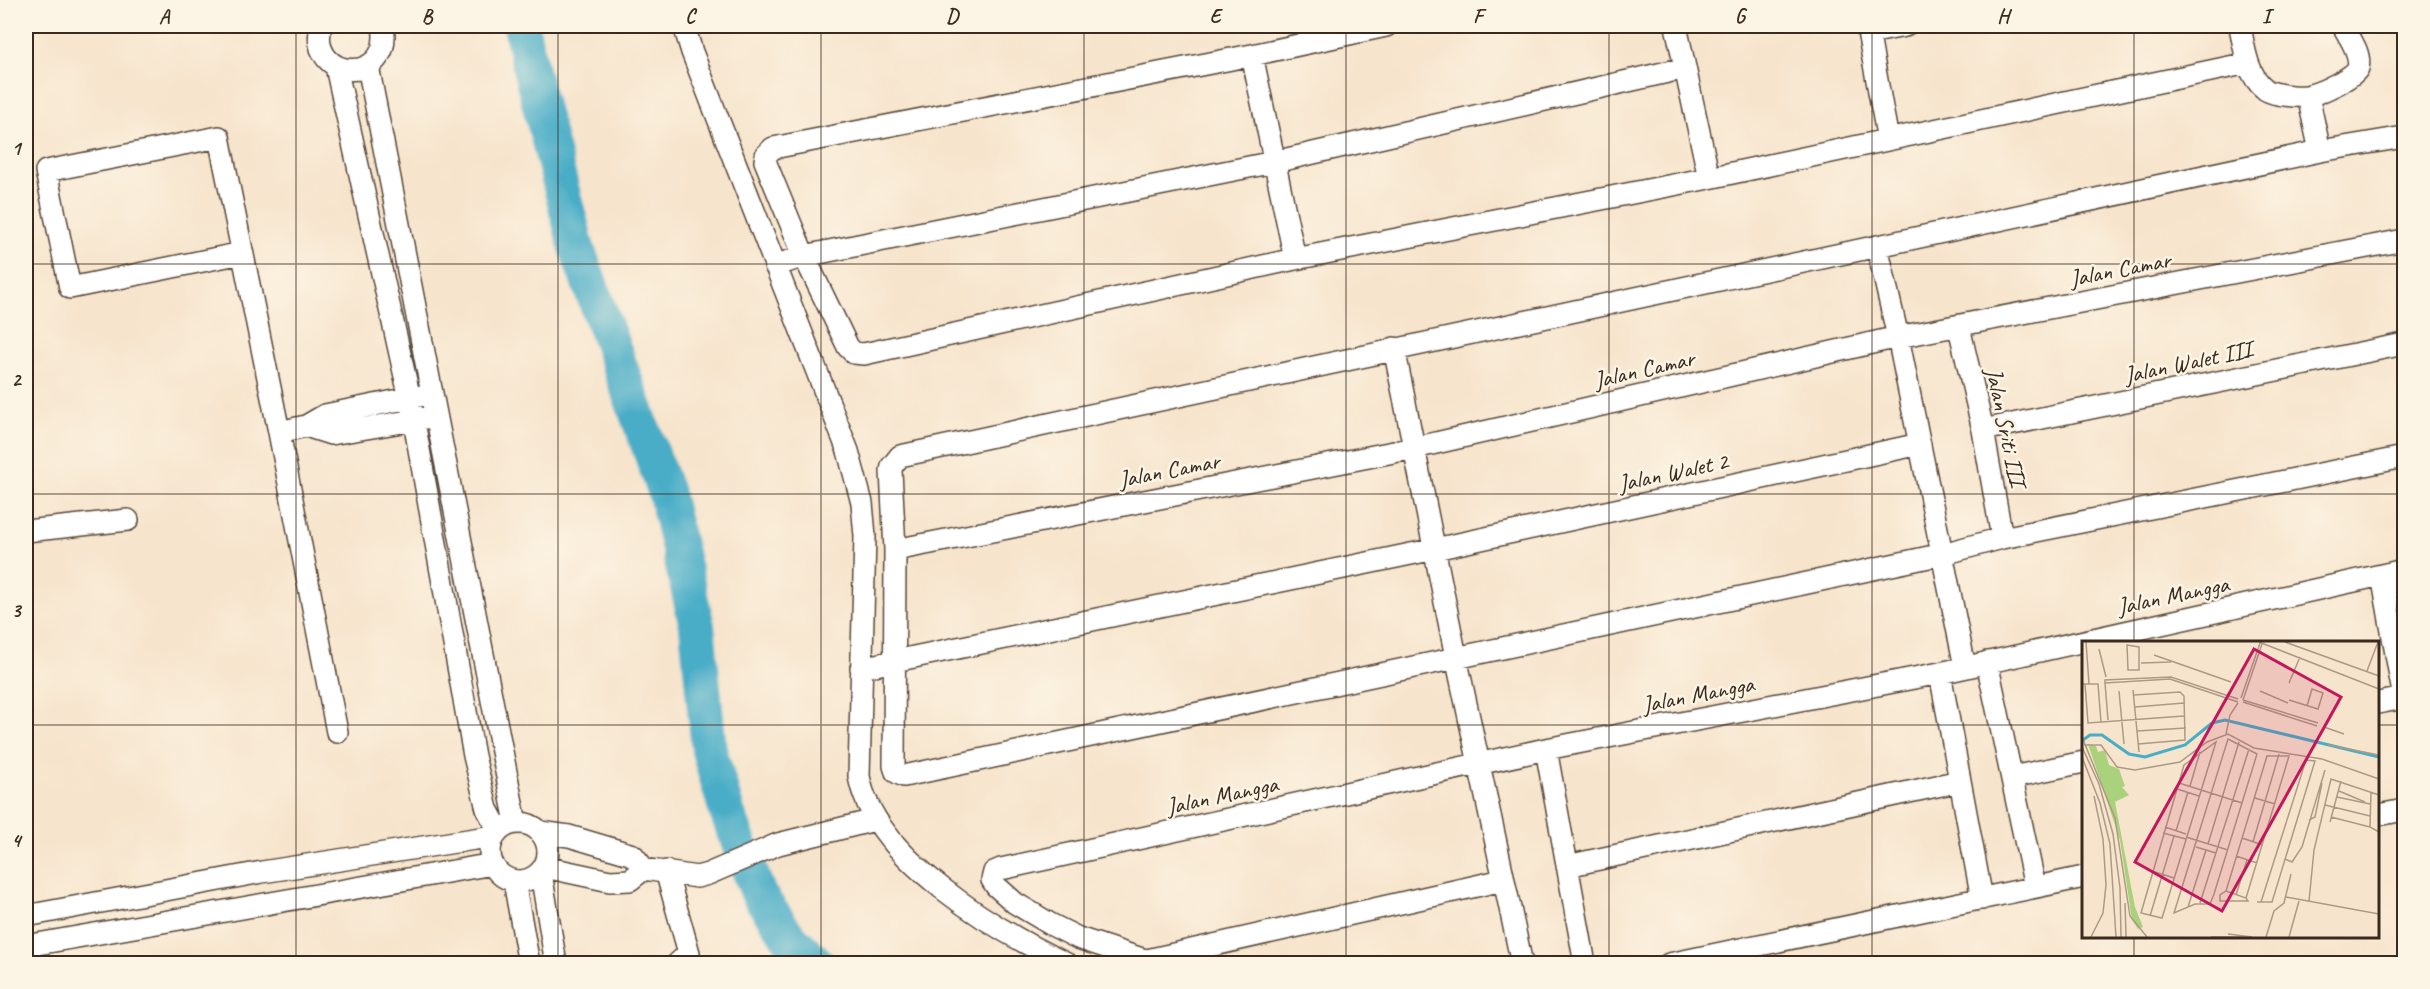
<svg xmlns="http://www.w3.org/2000/svg" width="2430" height="989" font-family="Caveat,sans-serif">
  <style>
    .lines { fill: none; stroke-linecap: round; stroke-linejoin: round }
    .river { stroke: #48adc7; stroke-width: 36 }
    .minor-casing { stroke: #574638; stroke-width: 24 }
    .minor { stroke: #fff; stroke-width: 21 }
    .grid { fill: none; stroke: #3b2a1e; stroke-width: 1.5; stroke-opacity: 0.55 }
    .labels { text-anchor: middle; dominant-baseline: central; stroke-width: 5; stroke-linejoin: round; paint-order: stroke }
    .street-label { font-size: 24px; fill: #3b2a1e; stroke: #fcf5e5 }
    .inset-river { fill: none; stroke: #48adc7; stroke-width: 3 }
    .inset-road { fill: none; stroke: #ac9a86; stroke-width: 1.5 }
    .view { fill: #c2185b; fill-opacity: 0.15; stroke: #c2185b; stroke-width: 3 }
    .inset-edge { fill: none; stroke: #3b2a1e; stroke-width: 3 }
    .neatline { fill: none; stroke: #3b2a1e; stroke-width: 2 }
    .grid-label { font-size: 20px; text-anchor: middle; font-weight: bold; fill: #3b2a1e }
  </style>
  <rect width="100%" height="100%" fill="#fcf5e5"/>
  <filter id="ink" filterUnits="userSpaceOnUse"><feTurbulence type="fractalNoise" baseFrequency=".0167" numOctaves="2"/><feDisplacementMap in="SourceGraphic" scale="12" xChannelSelector="R" yChannelSelector="G"/><feConvolveMatrix kernelMatrix="1 2 1 2 8 2 1 2 1" color-interpolation-filters="sRGB"/></filter>
  <filter id="wash" filterUnits="userSpaceOnUse"><feTurbulence type="fractalNoise" baseFrequency=".008" numOctaves="4" result="noise"/><feDisplacementMap in="SourceGraphic" scale="24" xChannelSelector="R" yChannelSelector="G"/><feGaussianBlur stdDeviation="1.35" result="paint"/><feColorMatrix in="noise" values="0 0 0 0 0 0 0 0 0 0 0 0 0 0 0 0 0 1.4 0 .05"/><feComposite in="paint" operator="in"/></filter>
  <g filter="url(#wash)">
    <rect width="100%" height="100%" fill="#f7e4cc"/>
    <g class="lines">
      <path class="river" d="M 521,26 L 531,71 L 577,249 L 666,493 L 697,626 L 709,750 L 727,812 L 759,895 L 788,936 L 818,964"/>
    </g>
  </g>
  <g filter="url(#ink)">
    <g class="lines">
      <g class="minor-casing">
        <path id="minor" d="M 321,26 C 307,81 394,87 383,26
          M 684,26 L 692,52 L 848,451 L 862,503 L 865,536 L 859,776 C 873,858 997,931 1067,964
          M 1386,26 L 1252,55 L 773,148 L 766,155 L 765,161 L 804,256 L 848,347 L 854,353 L 864,354 L 1295,259 L 1709,178 L 2248,63
          M 1676,26 L 1709,178
          M 1867,26 L 1888,140
          M 2240,26 C 2244,47 2247,75 2265,89 C 2271,95 2302,98 2310,95 C 2320,93 2355,77 2358,68 C 2362,54 2349,37 2343,26
          M 1869,33 L 1905,26
          M 1252,55 L 1295,259
          M 368,66 L 516,823
          M 336,67 L 410,399 L 474,756 L 487,809 L 499,831
          M 2308,96 L 2320,151
          M 2404,137 L 2320,151 L 900,456 L 892,466 L 891,471 L 895,550 L 894,766 L 896,772 L 904,776 L 1943,554 L 2002,538 L 2404,457
          M 1877,246 L 1898,337 L 1965,667
          M 242,253 L 70,288 L 46,171 L 219,137 L 279,432
          M 775,266 L 804,256 L 1274,162 L 1685,68
          M 1959,327 L 1983,430 L 2002,538
          M 1394,348 L 1456,657 L 1522,964
          M 306,426 L 331,434 L 426,418
          M 1983,430 L 2404,344
          M 26,531 L 128,520
          M 895,550 L 1414,448 L 1898,337 L 2404,240
          M 2382,575 L 2404,699
          M 1987,662 L 2035,887
          M 861,668 L 1435,549 L 1920,444
          M 1940,673 L 1982,899
          M 2378,703 L 2404,698
          M 337,732 L 279,432 L 306,426 L 325,415 L 424,395
          M 1546,749 L 1585,964
          M 2012,777 L 2084,762
          M 2378,815 L 2404,810
          M490 852a29 29 0 1 1 58 0a29 29 0 1 1-58 0Z
          M 540,832 L 569,836 L 633,855 L 644,869
          M 1567,866 L 1960,781
          M 545,867 L 610,881 L 630,880 L 644,869 L 697,877 L 708,874 L 778,844 L 875,820
          M 666,871 L 689,953 L 677,964
          M 541,873 L 556,964
          M 514,881 L 529,964
          M 26,916 L 262,872 L 494,836
          M 26,946 L 493,864
          M 1147,964 L 1147,960 L 1503,880
          M 1157,964 L 1078,938 L 1052,925 L 1015,903 L 996,886 L 992,880 L 994,872 L 1001,869 L 1546,749 L 1940,673 L 2404,570
          M 1669,964 L 2084,877"/>
      </g>
      <use href="#minor" class="minor"/>
    </g>
  </g>
  <path class="grid" d="M 296,26 L 296,964M 558,26 L 558,964M 821,26 L 821,964M 1084,26 L 1084,964M 1346,26 L 1346,964M 1609,26 L 1609,964M 1872,26 L 1872,964M 2134,26 L 2134,642M 26,264 L 2404,264M 26,494 L 2404,494M 26,725 L 2084,725M 2378,725 L 2404,725M 2134,936 L 2134,964"/>
  <g class="labels">
    <g class="street-label">
      <text transform="translate(2120 269) rotate(-11)">Jalan Camar</text>
      <text transform="translate(2188 362) rotate(-12)">Jalan Walet III</text>
      <text transform="translate(1644 369) rotate(-13)">Jalan Camar</text>
      <text transform="translate(2006 427) rotate(78)">Jalan Sriti III</text>
      <text transform="translate(1169 470) rotate(-11)">Jalan Camar</text>
      <text transform="translate(1673 472) rotate(-12)">Jalan Walet 2</text>
      <text transform="translate(2173 595) rotate(-12)">Jalan Mangga</text>
      <text transform="translate(1698 694) rotate(-11)">Jalan Mangga</text>
      <text transform="translate(1222 795) rotate(-12)">Jalan Mangga</text>
    </g>
  </g>
  <g transform="translate(2082 641)">
    <rect width="297" height="297" fill="#f7e4cc"/>
    <path d="M 6,103 L 14,105 L 16,111 L 23,109 L 27,124 L 37,128 L 43,145 L 40,146 L 47,154 L 33,161 L 53,266 L 61,286 L 56,288 L 50,279 L 38,199 Z" fill="#aad27d"/>
    <path class="inset-river" d="M 1,99 L 8,94 L 20,94 L 47,113 L 63,116 L 103,104 L 130,82 L 143,79 L 297,116"/>
    <path class="inset-road" d="M 4,1 L 7,43M 177,1 L 297,48M 203,1 L 297,35M 45,4 L 57,6 L 57,29 L 46,29 ZM 17,8 L 24,36M 72,14 L 149,41M 59,22 L 89,21M 285,30 L 296,1M 23,42 L 26,79M 207,42 L 218,16M 0,43 L 16,43 L 19,81M 3,43 L 6,82 L 102,75M 51,49 L 57,111M 37,50 L 42,103M 178,50 L 206,62M 52,54 L 98,51 L 102,55 L 103,99 L 56,103M 159,57 L 178,2M 161,59 L 236,82M 161,59 L 180,3M 207,59 L 236,68 L 241,52 L 230,48 L 225,65M 156,61 L 88,38 L 23,42 L 23,39 L 89,36 L 156,58M 161,61 L 235,85M 53,66 L 102,62M 242,86 L 262,93M 55,90 L 104,87M 144,93 L 148,74 L 156,62M 0,96 L 33,177 L 48,275 L 65,296M 146,98 L 175,113 L 132,253 L 128,263 L 113,263 L 92,272 ZM 134,101 L 80,277 L 59,272 L 102,124 ZM 2,104 L 19,104 L 35,126 L 53,129 L 98,121 L 125,101 L 146,93 L 172,107 L 240,118 L 297,138M 246,104 L 297,114M 0,106 L 17,143 L 31,193 L 38,247 L 39,296M 0,116 L 18,162 L 28,203 L 34,296M 97,142 L 160,162M 108,145 L 118,111M 95,148 L 117,155M 257,150 L 283,161M 289,151 L 288,186 L 297,191M 255,156 L 288,163M 173,157 L 193,163M 243,164 L 288,175M 249,176 L 288,186M 227,179 L 233,176 L 240,142M 248,181 L 259,140M 83,186 L 104,193M 94,190 L 106,151M 81,192 L 104,198M 104,196 L 146,209M 160,197 L 181,204M 171,201 L 197,113M 126,203 L 157,101M 114,206 L 134,212M 154,215 L 175,222M 203,218 L 210,221 L 220,206 L 243,129M 70,230 L 92,237M 144,250 L 185,115 L 207,115 L 164,257M 144,250 L 164,257 L 166,260 L 138,260 L 138,254 ZM 154,254 L 165,219M 204,256 L 297,273M 227,260 L 232,209 L 249,138 L 297,154M 175,261 L 190,261 L 233,120 L 224,119 L 179,261M 43,262 L 44,296M 118,262 L 167,108M 106,266 L 124,209M 68,275 L 92,195M 146,293 L 170,296M 9,296 L 21,272 L 24,244 L 21,198 L 12,155M 129,296 L 165,296M 184,296 L 192,270 L 202,262 L 209,233M 207,296 L 217,260"/>
    <path class="view" d="M 172,8 L 259,56 L 140,270 L 53,221 Z"/>
    <rect width="297" height="297" class="inset-edge"/>
  </g>
  <rect width="2430" height="989" fill="none" stroke="#fcf5e5" stroke-width="66"/>
  <rect x="33" y="33" width="2364" height="923" class="neatline"/>
  <g class="grid-label">
    <text x="164" y="23">A</text>
    <text x="427" y="23">B</text>
    <text x="690" y="23">C</text>
    <text x="952" y="23">D</text>
    <text x="1215" y="23">E</text>
    <text x="1478" y="23">F</text>
    <text x="1740" y="23">G</text>
    <text x="2003" y="23">H</text>
    <text x="2266" y="23">I</text>
    <text x="16" y="155">1</text>
    <text x="16" y="386">2</text>
    <text x="16" y="617">3</text>
    <text x="16" y="847">4</text>
  </g>
</svg>
